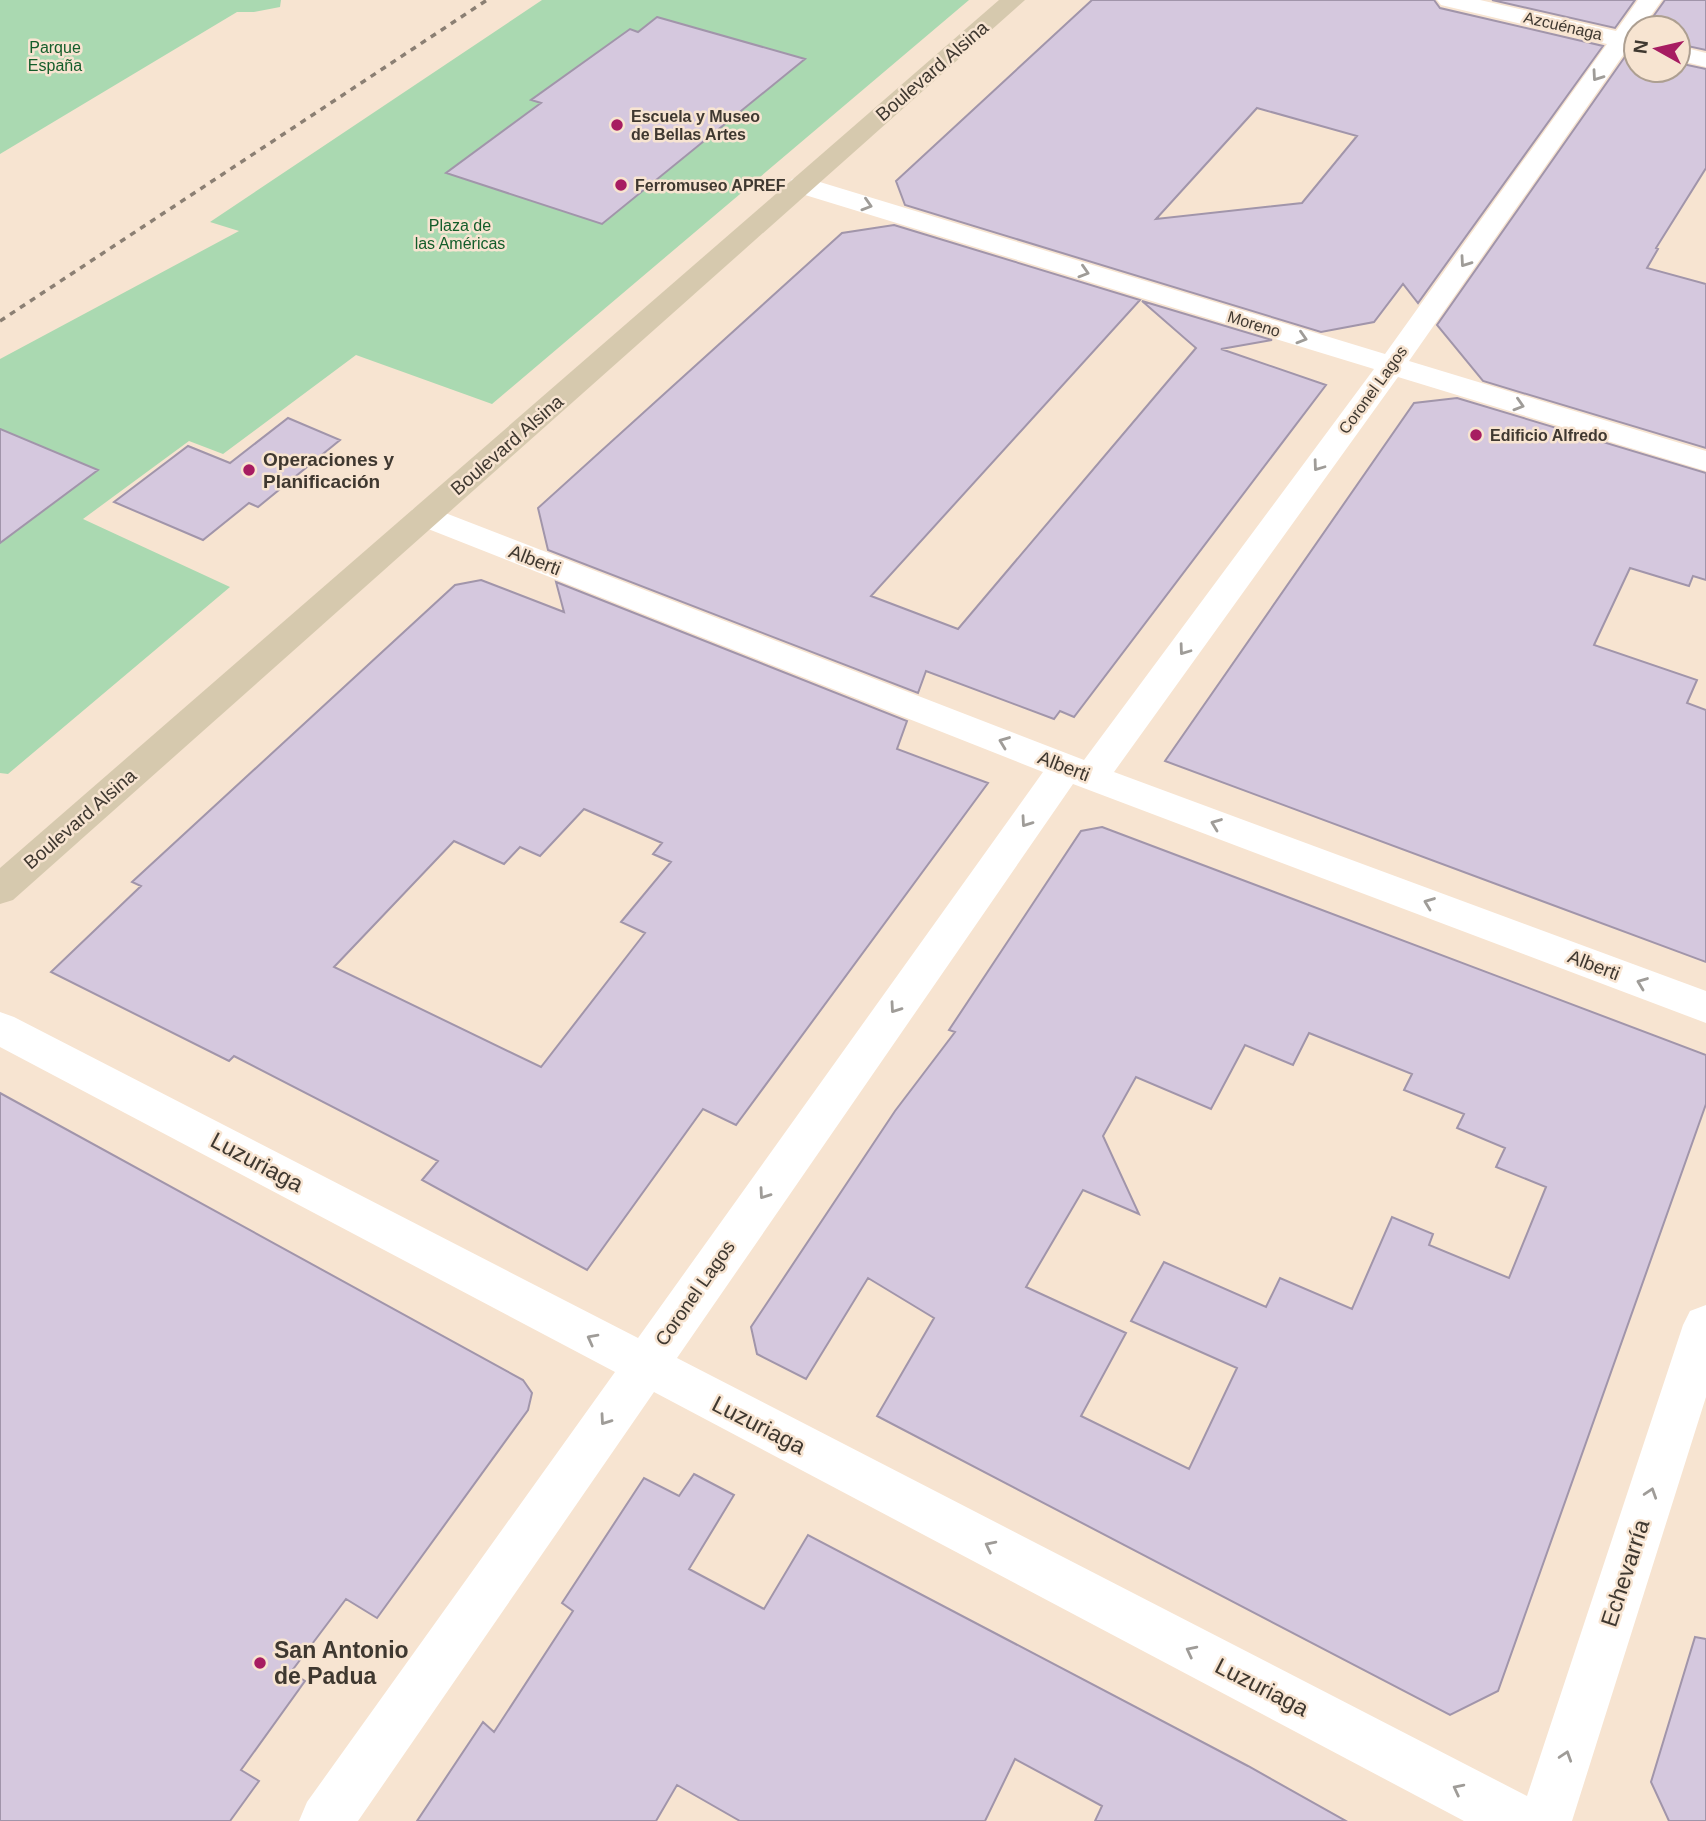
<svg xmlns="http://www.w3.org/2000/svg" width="1706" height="1821" font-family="Arial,sans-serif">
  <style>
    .green { fill: #aad9b1 }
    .building { fill: #d5c8de; stroke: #a195aa; stroke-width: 2; fill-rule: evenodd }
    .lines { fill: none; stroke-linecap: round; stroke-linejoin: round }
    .street { fill: #fff; fill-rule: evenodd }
    .secondary { fill: #d6c9ae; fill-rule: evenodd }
    .rail { stroke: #8b7f73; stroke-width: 3.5; stroke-dasharray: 6 6; stroke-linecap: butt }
    .oneway { stroke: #9f9c98 }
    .poi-dot { fill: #a71c61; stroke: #f7e4d1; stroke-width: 2.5 }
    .labels { text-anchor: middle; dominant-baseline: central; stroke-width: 5; stroke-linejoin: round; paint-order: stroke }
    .far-street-label { font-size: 16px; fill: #3f3830; stroke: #f7e4d1 }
    .far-park-label { font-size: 16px; fill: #135d2a; stroke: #f7e4d1 }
    .far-poi-label { font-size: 16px; font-weight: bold; fill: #3f3830; stroke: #f7e4d1; text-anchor: start }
    .street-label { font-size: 19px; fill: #3f3830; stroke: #f7e4d1 }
    .poi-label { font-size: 19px; font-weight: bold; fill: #3f3830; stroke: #f7e4d1; text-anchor: start }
    .near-street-label { font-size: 23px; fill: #3f3830; stroke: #f7e4d1 }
    .near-poi-label { font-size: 23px; font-weight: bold; fill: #3f3830; stroke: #f7e4d1; text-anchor: start }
  </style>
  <rect width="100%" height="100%" fill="#f7e4d1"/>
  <path class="green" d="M 0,0 L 281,0 L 280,7 L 254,12 L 237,12 L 0,154 Z
    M 542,0 L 969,0 L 492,404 L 356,355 L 223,454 L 189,441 L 83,519 L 230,587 L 8,774 L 0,773 L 0,359 L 239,231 L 210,222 Z"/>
  <path class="building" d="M 1092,0 L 1434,0 L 1440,8 L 1603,46 L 1418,303 L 1403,284 L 1374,322 L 1321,332 L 905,205 L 896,181 ZM 1257,108 L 1357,136 L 1302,203 L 1156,219 Z
    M 1492,0 L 1635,0 L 1615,28 Z
    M 1665,0 L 1706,0 L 1706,50 L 1678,44 L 1678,28 L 1645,28 Z
    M 657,17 L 805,59 L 602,224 L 446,173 L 541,103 L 531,100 L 630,29 L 638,32 Z
    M 1629,51 L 1636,52 L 1636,70 L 1678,70 L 1678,63 L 1706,69 L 1706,168 L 1656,248 L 1658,249 L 1647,268 L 1706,284 L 1706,448 L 1483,381 L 1437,325 Z
    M 894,225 L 1140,300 L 871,596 L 958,629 L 1196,348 L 1142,301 L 1272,340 L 1221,349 L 1326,385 L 1074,717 L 1060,711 L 1054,719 L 926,671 L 918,693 L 548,550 L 538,508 L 842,233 Z
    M 1457,398 L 1706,473 L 1706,580 L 1693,576 L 1689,586 L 1630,568 L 1594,645 L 1697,680 L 1687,703 L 1706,710 L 1706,962 L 1165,761 L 1414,403 Z
    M 288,418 L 340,440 L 258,507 L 249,503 L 203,540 L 114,502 L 188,446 L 230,463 Z
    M 0,429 L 98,470 L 0,543 Z
    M 481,580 L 564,612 L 556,582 L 907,721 L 897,749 L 988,783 L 736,1125 L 703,1109 L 587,1270 L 422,1180 L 438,1161 L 234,1056 L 229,1061 L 51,972 L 141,886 L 132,882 L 455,585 ZM 584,809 L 662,843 L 653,854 L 671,862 L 621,922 L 645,933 L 541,1067 L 334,967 L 454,841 L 504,864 L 520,847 L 540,856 Z
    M 1102,827 L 1706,1055 L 1706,1104 L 1498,1691 L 1450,1715 L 877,1416 L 934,1318 L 868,1278 L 806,1379 L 757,1354 L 751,1327 L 895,1111 L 955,1032 L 949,1030 L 1081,831 ZM 1309,1033 L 1412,1074 L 1404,1090 L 1464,1114 L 1457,1128 L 1505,1148 L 1496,1167 L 1546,1187 L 1509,1278 L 1429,1245 L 1433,1234 L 1392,1217 L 1352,1309 L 1280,1278 L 1266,1307 L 1164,1262 L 1131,1321 L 1237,1368 L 1189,1469 L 1081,1416 L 1126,1333 L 1026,1287 L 1083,1190 L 1139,1214 L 1103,1136 L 1136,1077 L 1211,1109 L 1245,1045 L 1293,1065 Z
    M 0,1093 L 523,1380 L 532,1393 L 528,1410 L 377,1618 L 346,1599 L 291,1672 L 305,1681 L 241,1770 L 259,1781 L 230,1821 L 0,1821 Z
    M 694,1474 L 734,1495 L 689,1569 L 764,1609 L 808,1535 L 1248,1766 L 1346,1821 L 1095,1821 L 1102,1806 L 1015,1759 L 985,1821 L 740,1821 L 677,1785 L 656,1821 L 417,1821 L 483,1722 L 494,1732 L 573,1611 L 562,1603 L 644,1478 L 679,1496 Z
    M 1695,1637 L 1706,1639 L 1706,1821 L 1669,1821 L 1651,1782 Z"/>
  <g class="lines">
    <path class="street" d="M 1437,0 L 1480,0 L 1616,31 L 1638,0 L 1662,0 L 1642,28 L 1636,28 L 1636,50 L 1628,48 L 1409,361 L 1706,451 L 1706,471 L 1398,377 L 1114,772 L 1706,991 L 1706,1023 L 1073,784 L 677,1358 L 1527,1796 L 1683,1325 L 1690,1311 L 1706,1305 L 1706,1397 L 1572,1821 L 1464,1821 L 654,1392 L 358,1821 L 299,1821 L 307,1802 L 615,1372 L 0,1047 L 0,1012 L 14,1017 L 638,1338 L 1043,772 L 413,523 L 408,516 L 413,509 L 424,506 L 435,509 L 1084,760 L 1374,369 L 792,191 L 788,185 L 792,179 L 801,177 L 810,179 L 1385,354 L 1607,44 L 1441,5 Z
      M 1678,46 L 1706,53 L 1706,67 L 1678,60 Z"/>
    <path class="secondary" d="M 999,0 L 1025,0 L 13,900 L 0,904 L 0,868 Z"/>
    <path class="rail" d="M 0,321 L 487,0"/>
  </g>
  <defs><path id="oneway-chevron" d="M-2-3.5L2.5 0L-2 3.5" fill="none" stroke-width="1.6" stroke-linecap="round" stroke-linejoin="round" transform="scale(1.75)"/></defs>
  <g class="oneway">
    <use href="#oneway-chevron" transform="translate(1597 76) rotate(125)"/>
    <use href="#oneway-chevron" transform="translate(867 205) rotate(17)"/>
    <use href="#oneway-chevron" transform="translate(1465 262) rotate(125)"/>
    <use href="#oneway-chevron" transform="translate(1084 272) rotate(17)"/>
    <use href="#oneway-chevron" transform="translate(1302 338) rotate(17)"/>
    <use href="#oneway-chevron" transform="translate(1519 405) rotate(17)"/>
    <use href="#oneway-chevron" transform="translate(1318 466) rotate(126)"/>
    <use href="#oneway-chevron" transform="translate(1184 650) rotate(126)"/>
    <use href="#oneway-chevron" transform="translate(1004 742) rotate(-159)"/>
    <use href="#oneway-chevron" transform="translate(1026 822) rotate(125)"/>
    <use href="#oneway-chevron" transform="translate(1216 824) rotate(-159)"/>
    <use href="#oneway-chevron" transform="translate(1429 903) rotate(-159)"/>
    <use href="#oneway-chevron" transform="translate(1642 983) rotate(-159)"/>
    <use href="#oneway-chevron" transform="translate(895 1008) rotate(125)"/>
    <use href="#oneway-chevron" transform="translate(764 1194) rotate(125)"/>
    <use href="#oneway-chevron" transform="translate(592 1339) rotate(-152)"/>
    <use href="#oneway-chevron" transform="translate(605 1420) rotate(125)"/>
    <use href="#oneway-chevron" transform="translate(1651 1493) rotate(-72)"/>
    <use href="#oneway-chevron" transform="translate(990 1546) rotate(-153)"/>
    <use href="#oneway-chevron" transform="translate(1191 1651) rotate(-153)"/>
    <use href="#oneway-chevron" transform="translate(1566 1756) rotate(-72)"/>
    <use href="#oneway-chevron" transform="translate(1458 1789) rotate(-153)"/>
  </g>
  <g class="poi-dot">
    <circle cx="617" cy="125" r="7"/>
    <circle cx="621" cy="185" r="7"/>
    <circle cx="1476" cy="435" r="7"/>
    <circle cx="249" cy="470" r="7"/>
    <circle cx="260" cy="1663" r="7"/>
  </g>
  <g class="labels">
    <g class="far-street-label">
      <text transform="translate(1563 26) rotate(13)">Azcuénaga</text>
      <text transform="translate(1254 324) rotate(17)">Moreno</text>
      <text transform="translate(1373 390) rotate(-54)">Coronel Lagos</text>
    </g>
    <g class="far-park-label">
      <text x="55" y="47">Parque<tspan x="55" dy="18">España</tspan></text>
      <text x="460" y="225">Plaza de<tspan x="460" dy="18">las Américas</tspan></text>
    </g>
    <g class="far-poi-label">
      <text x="631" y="116">Escuela y Museo<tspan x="631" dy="18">de Bellas Artes</tspan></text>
      <text x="635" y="185">Ferromuseo APREF</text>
      <text x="1490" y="435">Edificio Alfredo</text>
    </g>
    <g class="street-label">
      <text transform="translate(932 71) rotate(-41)">Boulevard Alsina</text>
      <text transform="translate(507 445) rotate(-41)">Boulevard Alsina</text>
      <text transform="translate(535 560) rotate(21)">Alberti</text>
      <text transform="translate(1064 766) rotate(21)">Alberti</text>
      <text transform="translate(80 819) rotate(-41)">Boulevard Alsina</text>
      <text transform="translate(1594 965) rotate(21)">Alberti</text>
      <text transform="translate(695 1293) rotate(-55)">Coronel Lagos</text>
    </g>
    <g class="poi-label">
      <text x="263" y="459">Operaciones y<tspan x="263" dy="22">Planificación</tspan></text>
    </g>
    <g class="near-street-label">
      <text transform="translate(257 1162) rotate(28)">Luzuriaga</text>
      <text transform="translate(759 1425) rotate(27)">Luzuriaga</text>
      <text transform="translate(1625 1573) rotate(-72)">Echevarría</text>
      <text transform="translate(1262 1687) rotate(27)">Luzuriaga</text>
    </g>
    <g class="near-poi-label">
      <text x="274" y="1650">San Antonio<tspan x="274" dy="26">de Padua</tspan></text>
    </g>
  </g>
  <g transform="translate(1657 49) rotate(278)"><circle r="33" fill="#f7e4d1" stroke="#ad9f91" stroke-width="2"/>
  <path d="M0-5L12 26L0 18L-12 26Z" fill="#a71c61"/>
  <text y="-10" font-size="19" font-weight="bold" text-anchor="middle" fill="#3f3830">N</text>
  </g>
</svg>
